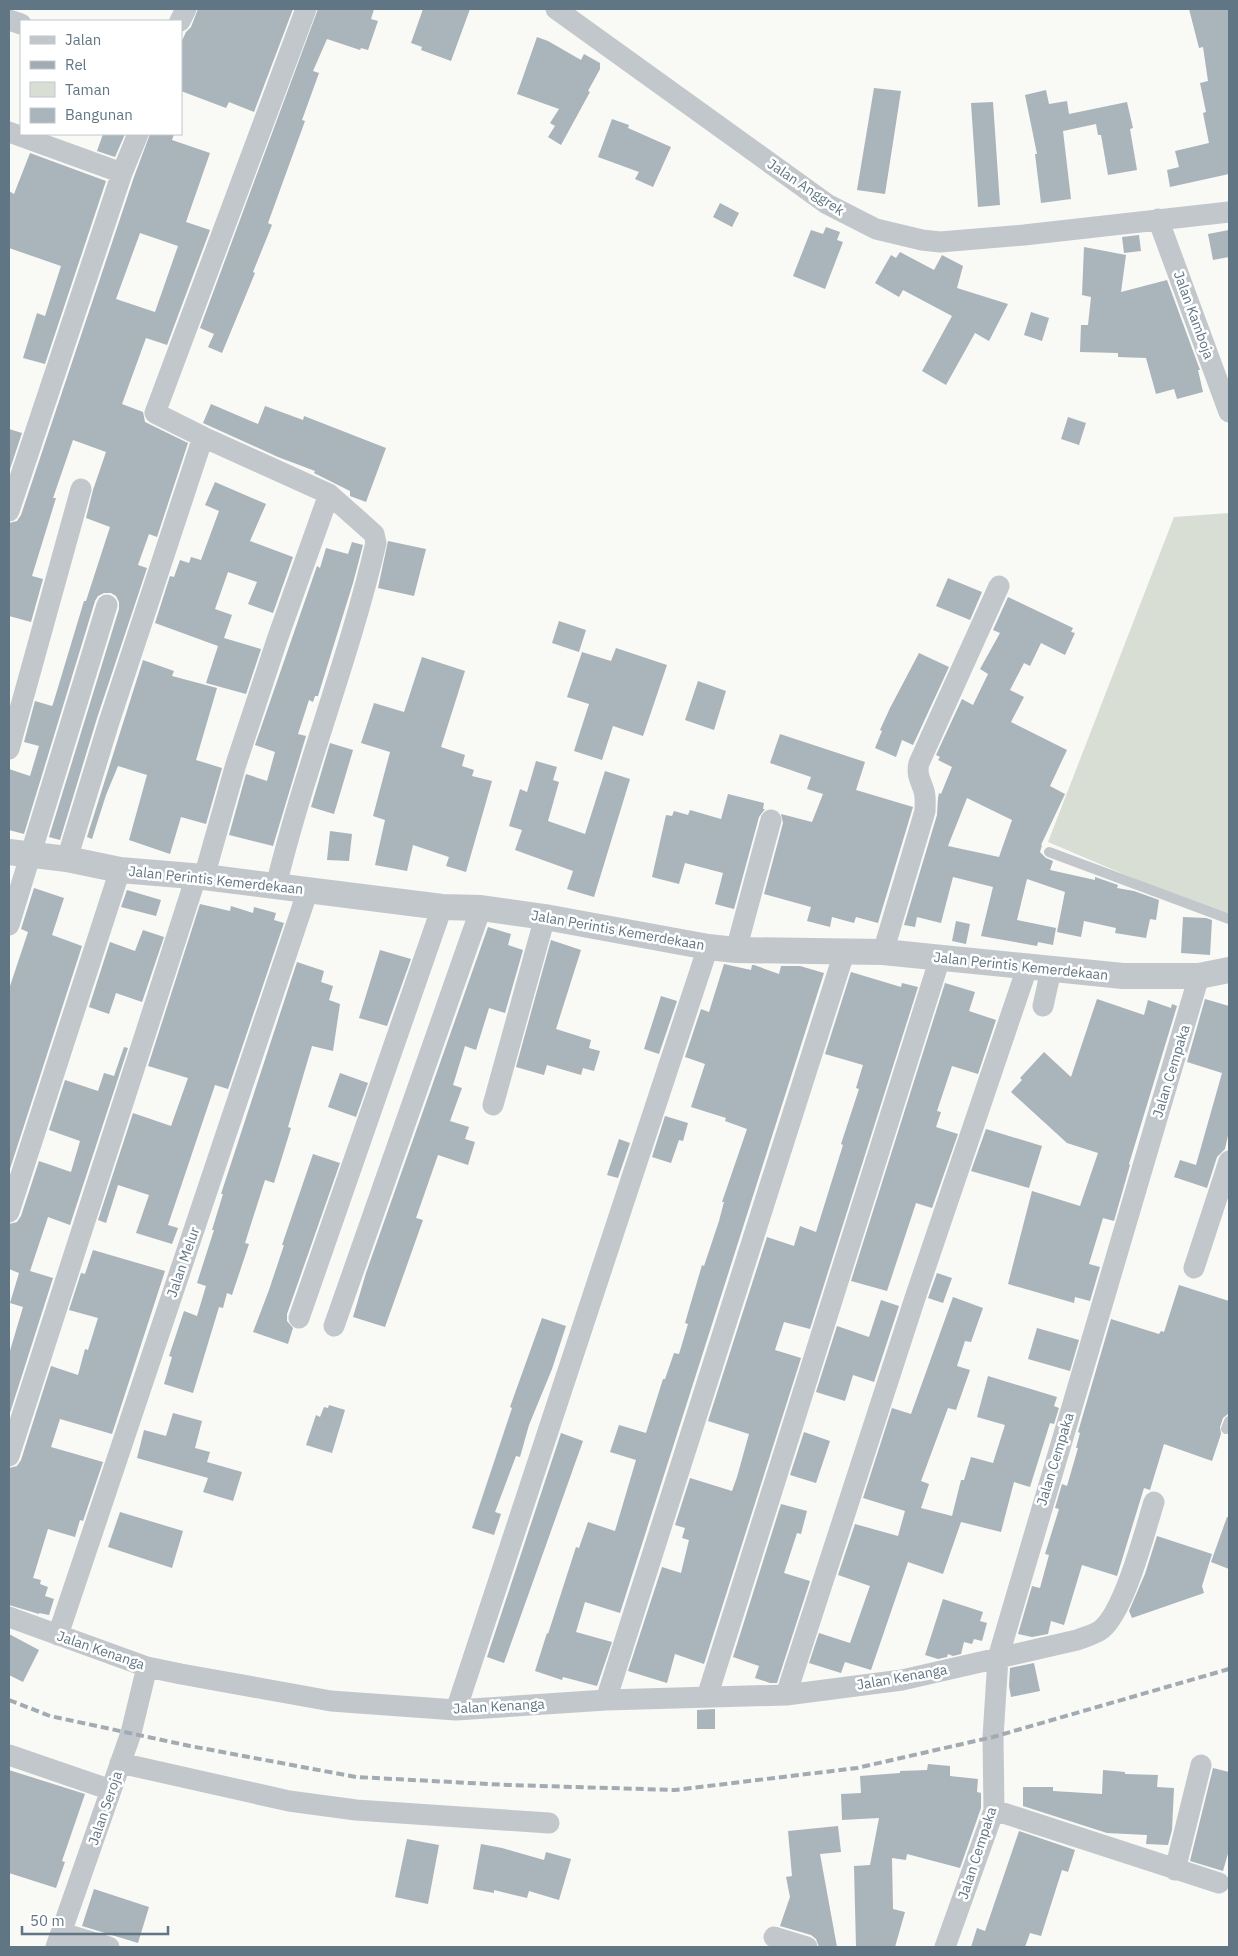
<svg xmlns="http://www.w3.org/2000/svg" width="1238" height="1956" font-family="'IBM Plex Sans',sans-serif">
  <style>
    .green { fill: #d9ded5 }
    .building { fill: #aab4bb; fill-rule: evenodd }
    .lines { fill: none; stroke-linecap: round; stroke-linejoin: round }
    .service { stroke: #c2c7cb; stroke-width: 10 }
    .minor { stroke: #c2c7cb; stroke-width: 21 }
    .tertiary { stroke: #c2c7cb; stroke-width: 26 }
    .rail { stroke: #a2abb1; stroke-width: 4; stroke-dasharray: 8 4; stroke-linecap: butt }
    .labels { text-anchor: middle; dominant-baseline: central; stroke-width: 5; stroke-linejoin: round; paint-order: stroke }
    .street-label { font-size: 14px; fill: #617684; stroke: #fff }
  </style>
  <rect width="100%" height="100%" fill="#f9f9f6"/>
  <path class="green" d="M 1229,513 L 1229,919 L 1048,842 L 1174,517 Z"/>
  <path class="building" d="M 198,9 L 293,9 L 254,112 L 229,102 L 226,108 L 181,91 L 181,43 L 186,32 L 191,27 Z
    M 318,9 L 374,9 L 371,19 L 378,21 L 368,50 L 361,48 L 360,50 L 327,39 L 313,71 L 319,73 L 302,120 L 305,121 L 268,223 L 272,225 L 253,272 L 255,273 L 222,353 L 208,347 L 214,334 L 200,328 Z
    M 423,9 L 470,9 L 451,61 L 421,50 L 422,47 L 411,43 Z
    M 1189,9 L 1229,9 L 1229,174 L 1170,187 L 1167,170 L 1179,167 L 1175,151 L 1209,143 L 1203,113 L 1206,112 L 1200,83 L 1208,81 L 1203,47 L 1199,48 Z
    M 537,37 L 548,41 L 581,60 L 584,54 L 600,63 L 600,69 L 588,91 L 590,92 L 561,145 L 548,137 L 555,126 L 550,123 L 559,109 L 517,94 Z
    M 874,88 L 901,91 L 885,194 L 857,190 Z
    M 1046,90 L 1049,104 L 1067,101 L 1069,114 L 1127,102 L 1133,128 L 1130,129 L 1137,170 L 1108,175 L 1101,135 L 1098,135 L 1096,124 L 1063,131 L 1071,199 L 1041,203 L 1035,154 L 1037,154 L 1025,95 Z
    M 993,102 L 1000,205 L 978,207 L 971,103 Z
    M 612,119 L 629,125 L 628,128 L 671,147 L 653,187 L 635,179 L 639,172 L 598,157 Z
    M 103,134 L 125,134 L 115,157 L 97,151 Z
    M 150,134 L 174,134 L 172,140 L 210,153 L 186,222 L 210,230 L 167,345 L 146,338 L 122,404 L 143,412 L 145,422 L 188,443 L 157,537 L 149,534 L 138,565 L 147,568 L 97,718 L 60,840 L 49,837 L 119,609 L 119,602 L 116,596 L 111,593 L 104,593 L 98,596 L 95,601 L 24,834 L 9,830 L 9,769 L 30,776 L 39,746 L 24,742 L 35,701 L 52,706 L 53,704 L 84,601 L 86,601 L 110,527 L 86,518 L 93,490 L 106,452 L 73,440 L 53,498 L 56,498 L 32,576 L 43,579 L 31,622 L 9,616 L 9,523 L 17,521 L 21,515 L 134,177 ZM 140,233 L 178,246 L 155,312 L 116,299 Z
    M 30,153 L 106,181 L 45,364 L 23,358 L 37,313 L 45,316 L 61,266 L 9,248 L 9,191 L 14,194 Z
    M 720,203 L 739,213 L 732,227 L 713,217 Z
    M 826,227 L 840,232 L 837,240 L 843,242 L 825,289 L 793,276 L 811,230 L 823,234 Z
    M 1229,230 L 1229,257 L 1213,260 L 1208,234 Z
    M 1139,235 L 1141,251 L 1124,253 L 1122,237 Z
    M 1084,247 L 1126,255 L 1121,292 L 1167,280 L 1200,370 L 1198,370 L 1203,392 L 1177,399 L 1174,389 L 1156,394 L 1146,358 L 1118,357 L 1118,353 L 1080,352 L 1081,325 L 1088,325 L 1091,297 L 1082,295 Z
    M 900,252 L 934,270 L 942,255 L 963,266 L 957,288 L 1008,304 L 989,341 L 975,333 L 946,385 L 922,371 L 952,316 L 903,290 L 899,297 L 875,283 L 891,255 L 896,258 Z
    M 1031,312 L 1049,318 L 1042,341 L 1024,335 Z
    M 211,404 L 258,424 L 265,406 L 303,420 L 304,416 L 386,448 L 366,502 L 350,496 L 350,491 L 314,473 L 315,471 L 278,457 L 203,423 Z
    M 1068,417 L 1086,423 L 1079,445 L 1061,439 Z
    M 9,429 L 22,433 L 9,472 Z
    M 215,482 L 266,504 L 250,541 L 293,557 L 273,613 L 248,604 L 257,582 L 228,572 L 215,609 L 232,615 L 224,638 L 261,649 L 246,694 L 206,683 L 218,646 L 155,623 L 170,576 L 174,577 L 180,560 L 189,563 L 191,557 L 201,560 L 219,511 L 205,505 Z
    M 388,541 L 426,549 L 414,596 L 378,588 Z
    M 352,542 L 363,545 L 353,583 L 318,696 L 315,696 L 313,702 L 309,700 L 298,734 L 306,736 L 273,846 L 229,835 L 246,774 L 267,781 L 275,752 L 255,745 L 317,566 L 320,568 L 326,548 L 348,554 Z
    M 948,578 L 982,592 L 970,620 L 936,606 Z
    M 1008,597 L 1073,628 L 1071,632 L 1075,633 L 1065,655 L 1041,643 L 1030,666 L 1024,663 L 1010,690 L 1024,697 L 1011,722 L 1067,750 L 1050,786 L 1065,794 L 1041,845 L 1042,845 L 1040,852 L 1046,858 L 1053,861 L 1050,870 L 1095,880 L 1095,877 L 1118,885 L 1117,888 L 1134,891 L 1159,900 L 1156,920 L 1150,919 L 1146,938 L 1115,933 L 1116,928 L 1084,921 L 1081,937 L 1057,932 L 1065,892 L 1027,879 L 1017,920 L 1056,928 L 1053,945 L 1038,942 L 1037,946 L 981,936 L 993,887 L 953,877 L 941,923 L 917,917 L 915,927 L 904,925 L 937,815 L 938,798 L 939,793 L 941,794 L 952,767 L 938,760 L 940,757 L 936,755 L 962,699 L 973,705 L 988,674 L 980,669 L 1000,633 L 993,630 ZM 967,798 L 1012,820 L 999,857 L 948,846 Z
    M 559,621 L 586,630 L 579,652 L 552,643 Z
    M 616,648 L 667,665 L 643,736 L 613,726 L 602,760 L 574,751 L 589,704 L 567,697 L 582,652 L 611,661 Z
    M 919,653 L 949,667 L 913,745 L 902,740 L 896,757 L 875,748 L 882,731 L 880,730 L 890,708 Z
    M 422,657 L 465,671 L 441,747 L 465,755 L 462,766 L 474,770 L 472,776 L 492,781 L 466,872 L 446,866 L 449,857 L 413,845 L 407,871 L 375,865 L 385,820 L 373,816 L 390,752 L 361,743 L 374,703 L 404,712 Z
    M 143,660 L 174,671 L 172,676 L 217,688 L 196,760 L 222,768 L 206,824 L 181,817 L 170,854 L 129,840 L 147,775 L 118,766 L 106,795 L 92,839 L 87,837 Z
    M 698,681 L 726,691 L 714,730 L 685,720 Z
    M 780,734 L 865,762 L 856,790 L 913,807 L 878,923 L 856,917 L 854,923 L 832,917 L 830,927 L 807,921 L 811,907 L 764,894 L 783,823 L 781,814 L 812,822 L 823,794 L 807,789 L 811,777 L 770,763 Z
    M 330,743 L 353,750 L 334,814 L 311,807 Z
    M 536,761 L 557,767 L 553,780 L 559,782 L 548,821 L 585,834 L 605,771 L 630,779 L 594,897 L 567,889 L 573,871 L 515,850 L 522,830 L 509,826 L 520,789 L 527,792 Z
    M 728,794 L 764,803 L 763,809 L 765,809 L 759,817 L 734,909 L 715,904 L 723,873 L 685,863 L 679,884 L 652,877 L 666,815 L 672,816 L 674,811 L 688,815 L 690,810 L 721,819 Z
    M 330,831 L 352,834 L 349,861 L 327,860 Z
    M 34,888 L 64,898 L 52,935 L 82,946 L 9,1172 L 9,989 L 28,932 L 21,929 Z
    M 127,890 L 161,900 L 156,916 L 121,907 Z
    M 200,904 L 230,911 L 231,906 L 253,913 L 254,907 L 276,913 L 274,920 L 284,923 L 228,1089 L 215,1085 L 168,1225 L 178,1228 L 172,1244 L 136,1233 L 149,1195 L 118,1185 L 106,1223 L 98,1220 L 133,1113 L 171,1126 L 188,1078 L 148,1066 Z
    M 1183,917 L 1206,918 L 1212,920 L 1210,955 L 1181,953 Z
    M 956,921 L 970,924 L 966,944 L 952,941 Z
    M 488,927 L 511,934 L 508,945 L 523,950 L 505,1013 L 489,1008 L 476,1050 L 465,1046 L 453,1085 L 462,1088 L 450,1121 L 469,1127 L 465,1139 L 475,1142 L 468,1165 L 438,1155 L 416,1218 L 423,1220 L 385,1327 L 353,1317 L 366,1273 Z
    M 143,930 L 164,937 L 142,1002 L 116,993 L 109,1014 L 89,1007 L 110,942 L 135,951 Z
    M 551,940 L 581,950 L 556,1029 L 591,1040 L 589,1048 L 600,1051 L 594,1071 L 583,1068 L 581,1075 L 547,1065 L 544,1075 L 516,1067 Z
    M 380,950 L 411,959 L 387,1026 L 359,1018 Z
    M 297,962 L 324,971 L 321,982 L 333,986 L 329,1000 L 340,1004 L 333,1051 L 312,1046 L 288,1127 L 291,1128 L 274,1183 L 265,1180 L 245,1243 L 249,1244 L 232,1295 L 227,1293 L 223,1308 L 219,1307 L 193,1393 L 164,1384 L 172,1357 L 169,1356 L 184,1311 L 197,1316 L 206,1286 L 197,1283 L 214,1230 L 212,1230 L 223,1194 L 221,1194 Z
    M 724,964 L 751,970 L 752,965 L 754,965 L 779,974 L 781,966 L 800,966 L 824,973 L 620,1613 L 585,1602 L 576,1632 L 612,1642 L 597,1686 L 563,1677 L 562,1680 L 535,1671 L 547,1633 L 548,1634 L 576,1547 L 579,1548 L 588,1522 L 615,1531 L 636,1460 L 610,1452 L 619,1425 L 646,1433 L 663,1379 L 665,1379 L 674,1353 L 679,1354 L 688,1324 L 685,1323 L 702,1265 L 704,1266 L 719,1221 L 724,1202 L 722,1202 L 747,1129 L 725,1121 L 726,1118 L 691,1107 L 705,1064 L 685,1057 L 701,1009 L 709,1012 Z
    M 851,972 L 901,987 L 902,983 L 918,987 L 810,1329 L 784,1322 L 775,1350 L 801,1358 L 704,1664 L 675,1654 L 667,1683 L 628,1671 L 662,1567 L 681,1573 L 689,1540 L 682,1538 L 685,1528 L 675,1525 L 690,1478 L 732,1491 L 737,1477 L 749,1434 L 708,1421 L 767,1237 L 794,1246 L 800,1226 L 816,1232 L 843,1145 L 841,1144 L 859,1089 L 856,1088 L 863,1065 L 825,1054 Z
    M 945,983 L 975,992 L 969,1011 L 996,1020 L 978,1074 L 952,1066 L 937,1111 L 941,1112 L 936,1127 L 958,1134 L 932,1208 L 916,1203 L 887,1291 L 851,1281 Z
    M 661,996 L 677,1001 L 659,1054 L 644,1049 Z
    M 1097,999 L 1144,1015 L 1148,1000 L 1171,1008 L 1172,1004 L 1177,1006 L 1129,1164 L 1130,1165 L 1114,1221 L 1103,1218 L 1089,1264 L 1100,1267 L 1090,1301 L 1075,1297 L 1074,1303 L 1008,1284 L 1032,1191 L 1080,1206 L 1098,1153 L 1067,1143 L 1011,1092 L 1022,1080 L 1020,1078 L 1044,1052 L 1071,1077 Z
    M 1205,999 L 1229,1006 L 1229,1131 L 1225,1149 L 1217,1157 L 1207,1188 L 1174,1177 L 1180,1160 L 1196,1165 L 1222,1073 L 1187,1062 Z
    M 124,1047 L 128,1048 L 70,1225 L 48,1217 L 30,1271 L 53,1278 L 9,1416 L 9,1354 L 23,1307 L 10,1303 L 19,1273 L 9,1269 L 9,1224 L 17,1222 L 21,1216 L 39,1161 L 71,1172 L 80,1141 L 49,1130 L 65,1080 L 98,1091 L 104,1073 L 114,1076 Z
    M 340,1073 L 368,1083 L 356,1117 L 328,1107 Z
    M 665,1116 L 688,1123 L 683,1141 L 679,1140 L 671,1163 L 652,1157 Z
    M 986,1129 L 1042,1146 L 1029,1188 L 971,1171 Z
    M 619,1139 L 630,1143 L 618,1178 L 607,1175 Z
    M 313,1154 L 340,1163 L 287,1314 L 287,1321 L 293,1328 L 288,1344 L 253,1332 L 269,1290 L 284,1245 L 282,1245 Z
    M 93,1250 L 165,1271 L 112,1434 L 60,1419 L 51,1447 L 103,1462 L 83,1521 L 80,1520 L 75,1537 L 48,1529 L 33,1578 L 41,1580 L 40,1584 L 48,1587 L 45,1596 L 54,1599 L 49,1615 L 39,1613 L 39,1614 L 9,1605 L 9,1468 L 17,1466 L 21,1460 L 51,1366 L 78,1375 L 85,1349 L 88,1350 L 98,1318 L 69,1310 L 81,1273 L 85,1274 Z
    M 937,1273 L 952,1278 L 943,1303 L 928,1298 Z
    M 1179,1285 L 1229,1301 L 1229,1410 L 1228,1414 L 1223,1418 L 1220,1427 L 1221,1434 L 1212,1461 L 1164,1444 L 1150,1490 L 1144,1488 L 1117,1576 L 1082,1565 L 1064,1625 L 1051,1621 L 1048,1634 L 1032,1637 L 1018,1634 L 1032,1586 L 1040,1588 L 1049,1555 L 1045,1554 L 1059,1509 L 1055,1508 L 1062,1484 L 1067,1486 L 1078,1448 L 1076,1448 L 1080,1433 L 1078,1432 L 1111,1319 L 1159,1334 L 1161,1331 L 1164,1332 Z
    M 953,1297 L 983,1308 L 971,1342 L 965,1341 L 957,1366 L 970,1370 L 956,1410 L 948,1408 L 921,1481 L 929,1484 L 921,1508 L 952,1516 L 961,1480 L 964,1480 L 971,1457 L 993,1463 L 1005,1425 L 977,1417 L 988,1376 L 1057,1397 L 1054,1406 L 1059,1408 L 1054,1424 L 1050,1423 L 1030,1487 L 1014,1482 L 1001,1532 L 961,1522 L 943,1574 L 908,1562 L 871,1670 L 845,1662 L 841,1673 L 809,1663 L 819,1633 L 850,1643 L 870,1586 L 838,1575 L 855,1524 L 898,1536 L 905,1511 L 863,1498 L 892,1408 L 911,1414 Z
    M 881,1300 L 899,1306 L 874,1382 L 853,1375 L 845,1401 L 816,1392 L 837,1326 L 869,1337 Z
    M 542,1318 L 566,1326 L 552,1369 L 529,1425 L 520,1457 L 516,1456 L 495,1512 L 501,1514 L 494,1535 L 472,1528 L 512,1408 L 510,1407 Z
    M 1037,1328 L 1079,1340 L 1070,1371 L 1028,1359 Z
    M 329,1405 L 345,1410 L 332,1453 L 306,1445 L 316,1415 L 320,1417 L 324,1407 L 328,1408 Z
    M 173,1413 L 202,1421 L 195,1448 L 210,1452 L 207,1462 L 242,1472 L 233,1501 L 203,1492 L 208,1478 L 137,1458 L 144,1430 L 166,1436 Z
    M 804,1432 L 830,1441 L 816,1483 L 790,1475 Z
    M 561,1433 L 583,1441 L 504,1663 L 487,1657 Z
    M 781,1504 L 807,1511 L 801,1534 L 797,1533 L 784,1573 L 810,1581 L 777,1683 L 770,1683 L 755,1678 L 759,1666 L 733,1657 Z
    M 120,1512 L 183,1531 L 172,1568 L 108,1547 Z
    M 1227,1517 L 1229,1517 L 1229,1569 L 1211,1562 Z
    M 1157,1536 L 1212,1554 L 1202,1586 L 1204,1593 L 1132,1618 L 1129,1611 L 1145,1574 Z
    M 943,1599 L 983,1612 L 980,1621 L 987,1623 L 982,1641 L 974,1639 L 972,1644 L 964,1642 L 961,1654 L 953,1656 L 948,1654 L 947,1657 L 938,1659 L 925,1655 Z
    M 9,1634 L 39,1650 L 23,1682 L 9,1675 Z
    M 1034,1663 L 1040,1691 L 1011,1697 L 1009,1686 L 1010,1668 Z
    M 715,1709 L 715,1729 L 697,1729 L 697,1710 Z
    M 928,1764 L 950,1766 L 950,1776 L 978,1779 L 977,1792 L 981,1793 L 981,1808 L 960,1868 L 907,1854 L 906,1860 L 892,1858 L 893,1909 L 905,1912 L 895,1947 L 856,1947 L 854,1866 L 870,1865 L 879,1818 L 842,1820 L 841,1794 L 861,1793 L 860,1776 L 900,1773 L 900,1771 L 927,1770 Z
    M 1213,1768 L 1229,1772 L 1229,1850 L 1223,1871 L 1190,1861 Z
    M 9,1770 L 85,1794 L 62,1861 L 65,1862 L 56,1888 L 9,1873 Z
    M 1103,1770 L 1125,1772 L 1125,1774 L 1158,1775 L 1157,1787 L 1174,1788 L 1172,1830 L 1168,1845 L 1146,1844 L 1147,1835 L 1107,1833 L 1023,1806 L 1023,1787 L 1053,1787 L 1053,1791 L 1102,1794 Z
    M 838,1826 L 841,1852 L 820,1854 L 837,1947 L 819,1947 L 816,1939 L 811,1935 L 780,1926 L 790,1897 L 786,1877 L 792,1876 L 788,1831 Z
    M 1019,1831 L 1075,1850 L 1068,1872 L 1062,1870 L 1041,1936 L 1030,1933 L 1025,1947 L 971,1947 L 977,1928 L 985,1931 Z
    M 407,1839 L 439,1845 L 428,1904 L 395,1897 Z
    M 481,1844 L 502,1848 L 544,1860 L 546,1852 L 571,1859 L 559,1900 L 529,1891 L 527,1898 L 494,1890 L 494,1893 L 473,1889 Z
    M 94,1889 L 149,1907 L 138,1943 L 82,1926 Z"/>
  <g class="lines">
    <path class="service" d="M 1049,852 L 1229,919
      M 1226,1429 L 1229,1421"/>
    <path class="minor" d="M 556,9 L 827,204 L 876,229 L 922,240 L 940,242 L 1024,235 L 1229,212
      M 9,20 L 21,24
      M 180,21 L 186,9
      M 9,132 L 122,173
      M 1158,219 L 1229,412
      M 9,511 L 122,173 L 138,134
      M 9,749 L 81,489
      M 67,859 L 109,722 L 203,437
      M 204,877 L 236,764 L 278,637 L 329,494
      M 276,886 C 304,770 349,659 376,543 L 374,534 L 329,494 L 203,437 L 155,413 L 306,9
      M 9,925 L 107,605
      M 736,950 L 771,820
      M 883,952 L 925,811 C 925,804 926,798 924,791 C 921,781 916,775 919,763 L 999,586
      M 1043,1006 L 1051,970
      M 493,1105 L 545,917
      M 9,1212 L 120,870
      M 1194,1268 L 1229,1161
      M 299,1318 L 442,907
      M 334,1326 L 481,908
      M 9,1456 L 196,877
      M 9,1617 L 147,1667 L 181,1674 L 331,1701 L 456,1710 L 606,1700 L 786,1695 L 902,1680 L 1077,1640 C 1085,1637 1096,1634 1102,1629 C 1125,1609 1144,1534 1154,1502
      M 58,1635 L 308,890
      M 786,1695 L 916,1295 L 1027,968
      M 707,1697 L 940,958
      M 606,1700 L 845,950
      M 456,1710 L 708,947
      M 9,1755 L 111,1790
      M 120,1763 L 289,1801 L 356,1810 L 549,1823
      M 994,1810 L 1219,1883
      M 1175,1870 L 1201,1765
      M 62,1933 L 109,1947
      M 774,1937 L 807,1947
      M 56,1947 L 131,1733 L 147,1667
      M 945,1947 L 994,1810 L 993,1737 L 998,1658 L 1199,976"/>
    <path class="tertiary" d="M 9,852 L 67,859 L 120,870 L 204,877 L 442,907 L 481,908 L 545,917 L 708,947 L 736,950 L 883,952 L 1123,976 L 1199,976 L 1229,970"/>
    <path class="rail" d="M 9,1700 L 50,1716 L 190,1746 L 356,1777 L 508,1785 L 675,1790 L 857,1768 L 993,1737 L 1229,1669"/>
  </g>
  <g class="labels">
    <g class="street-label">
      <text transform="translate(806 187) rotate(34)">Jalan Anggrek</text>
      <text transform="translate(1194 315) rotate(70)">Jalan Kamboja</text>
      <text transform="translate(216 880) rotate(6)">Jalan Perintis Kemerdekaan</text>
      <text transform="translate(618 930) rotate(10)">Jalan Perintis Kemerdekaan</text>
      <text transform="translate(1021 966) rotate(6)">Jalan Perintis Kemerdekaan</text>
      <text transform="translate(1171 1071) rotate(-73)">Jalan Cempaka</text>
      <text transform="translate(183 1262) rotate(-71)">Jalan Melur</text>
      <text transform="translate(1055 1459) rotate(-73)">Jalan Cempaka</text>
      <text transform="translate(101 1650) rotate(19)">Jalan Kenanga</text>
      <text transform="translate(902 1677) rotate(-10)">Jalan Kenanga</text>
      <text transform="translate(499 1706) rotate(-3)">Jalan Kenanga</text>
      <text transform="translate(105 1808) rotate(-71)">Jalan Seroja</text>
      <text transform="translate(977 1853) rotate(-72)">Jalan Cempaka</text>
    </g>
  </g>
  <rect width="1238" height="1956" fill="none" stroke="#617684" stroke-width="20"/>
  <rect x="20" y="20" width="162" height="115" fill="#ffffff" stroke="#c0c8ce"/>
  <rect x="30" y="36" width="25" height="8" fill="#c2c7cb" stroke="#c0c8ce"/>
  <text x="65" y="45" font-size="15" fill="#617684">Jalan</text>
  <rect x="30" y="61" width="25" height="8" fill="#a2abb1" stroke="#c0c8ce"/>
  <text x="65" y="70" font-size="15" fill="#617684">Rel</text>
  <rect x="30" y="82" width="25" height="15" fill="#d9ded5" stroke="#c0c8ce"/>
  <text x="65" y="95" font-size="15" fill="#617684">Taman</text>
  <rect x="30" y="108" width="25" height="15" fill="#aab4bb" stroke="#c0c8ce"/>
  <text x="65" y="120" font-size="15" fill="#617684">Bangunan</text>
  <path d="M22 1926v8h146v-8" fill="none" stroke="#617684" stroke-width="2.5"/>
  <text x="30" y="1926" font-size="15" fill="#617684" stroke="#ffffff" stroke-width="4" paint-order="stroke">50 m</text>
</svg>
